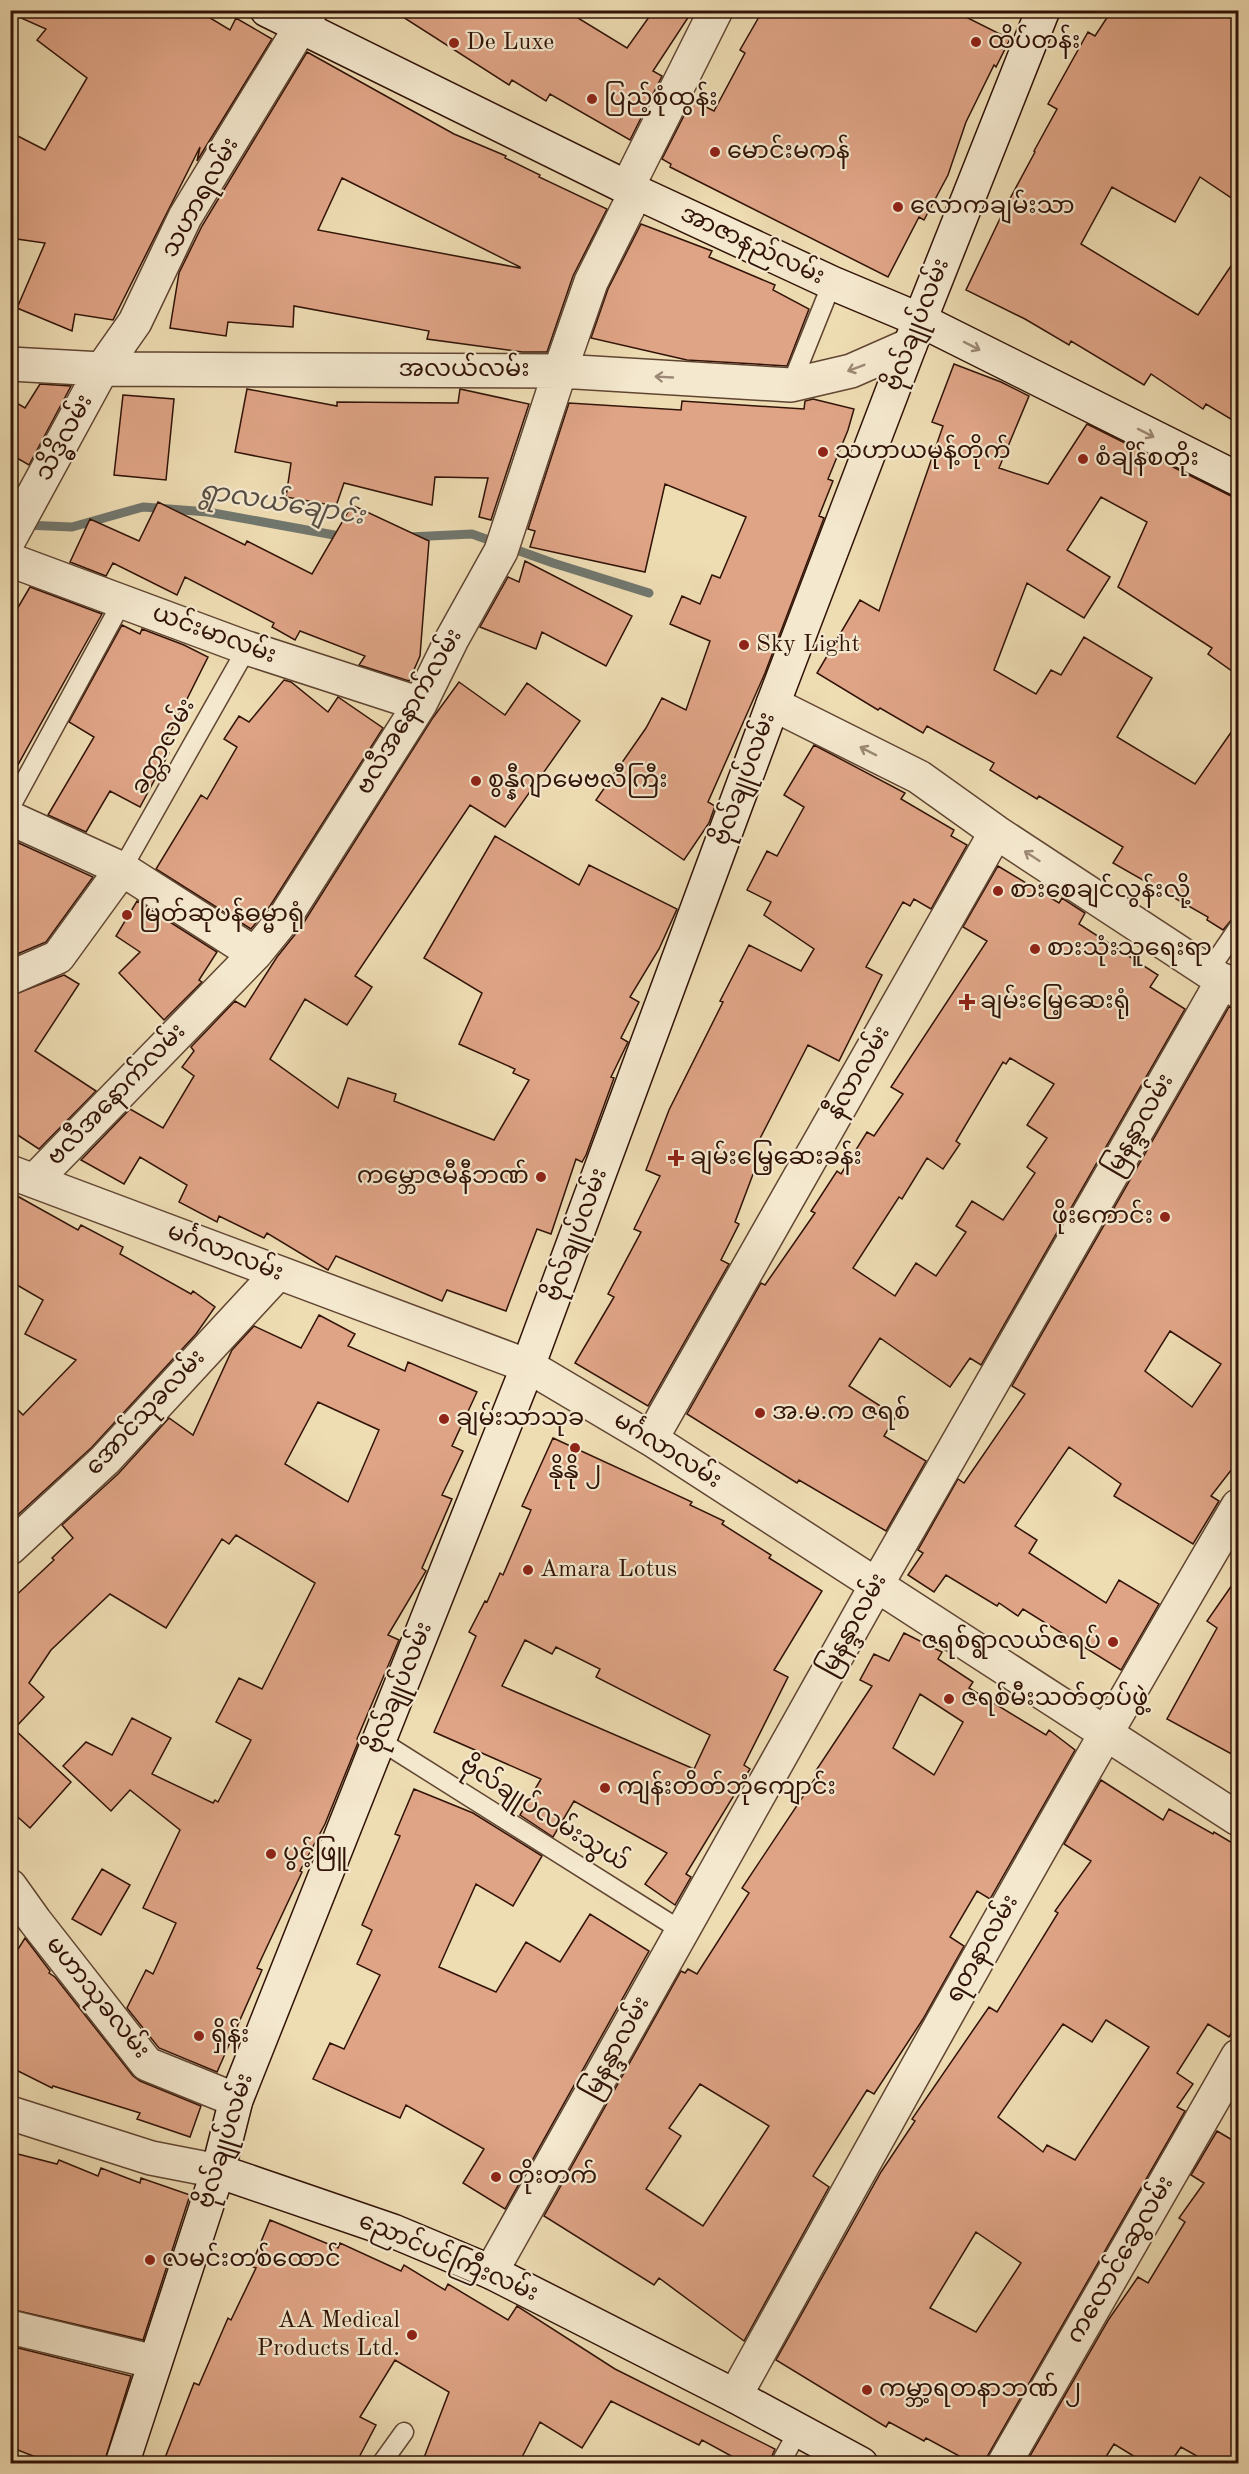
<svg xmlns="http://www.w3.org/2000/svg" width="1249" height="2474" font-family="'Old Standard TT','Noto Sans Myanmar',serif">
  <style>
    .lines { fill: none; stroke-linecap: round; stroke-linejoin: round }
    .stream { stroke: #71776e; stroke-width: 9 }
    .building { fill: #dfa486; stroke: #311307; stroke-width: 1.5; fill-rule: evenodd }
    .lane-casing { stroke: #604532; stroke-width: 21 }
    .street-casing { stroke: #604532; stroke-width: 36 }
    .secondary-casing { stroke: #311307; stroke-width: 36 }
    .lane { stroke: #f4e8ce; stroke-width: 18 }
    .street { stroke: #f4e8ce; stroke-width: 33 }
    .secondary { stroke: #f4e8ce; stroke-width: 33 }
    .oneway { stroke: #9c8874 }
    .poi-dot { fill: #8f2418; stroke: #f4e8ce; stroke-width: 2 }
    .labels { text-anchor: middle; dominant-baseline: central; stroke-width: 4.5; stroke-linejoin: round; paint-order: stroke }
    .poi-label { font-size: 24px; fill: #311307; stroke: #f4e8ce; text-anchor: start }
    .street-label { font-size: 24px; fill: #311307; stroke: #f4e8ce }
    .water-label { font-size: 26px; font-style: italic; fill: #564d43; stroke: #f4e8ce }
  </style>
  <rect width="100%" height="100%" fill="#eedcb3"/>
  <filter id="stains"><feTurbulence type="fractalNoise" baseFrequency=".00333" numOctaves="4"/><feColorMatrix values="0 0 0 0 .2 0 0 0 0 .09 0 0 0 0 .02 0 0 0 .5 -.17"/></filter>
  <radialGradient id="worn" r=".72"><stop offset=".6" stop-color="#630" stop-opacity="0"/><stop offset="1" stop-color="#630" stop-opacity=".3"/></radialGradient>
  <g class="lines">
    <path class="stream" d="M 25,525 L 72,527 L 143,507 L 208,512 L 345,537
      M 409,537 L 472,534 L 553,563 L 649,593"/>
  </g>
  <path class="building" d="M 10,10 L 197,10 L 230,30 L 236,18 L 272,39 L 197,161 L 200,147 L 113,320 L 75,314 L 72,331 L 17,308 L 45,243 L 10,238 L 10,132 L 45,150 L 87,78 L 37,40 L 46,29 L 10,13 Z
    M 392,10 L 565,10 L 627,48 L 654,10 L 693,10 L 653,71 L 662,76 L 630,140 L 550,94 L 546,101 L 512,80 L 509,85 Z
    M 763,10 L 952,10 L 1010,39 L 996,67 L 994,65 L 966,122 L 948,175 L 924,220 L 919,217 L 888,277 L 670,167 L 671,164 L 662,159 L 692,100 L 714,111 L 745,53 L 740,50 Z
    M 1112,10 L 1239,10 L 1239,203 L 1200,177 L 1175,222 L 1112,187 L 1081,244 L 1198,315 L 1239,254 L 1239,424 L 1206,404 L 1203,409 L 1151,374 L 1144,385 L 1071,341 L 1069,345 L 1025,319 L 966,290 L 1006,206 L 1035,152 L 1034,151 L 1057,109 L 1048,104 L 1088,32 L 1095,36 Z
    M 307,52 L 454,134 L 506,156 L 505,158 L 540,175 L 539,177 L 607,209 L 573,276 L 547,352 L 522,352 L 427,339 L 429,331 L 294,306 L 293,327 L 228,322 L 226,336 L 170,328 L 179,273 L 202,226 ZM 342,178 L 520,267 L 520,268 L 318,230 Z
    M 641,224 L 712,251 L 709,257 L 775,285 L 773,290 L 809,309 L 787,366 L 687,360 L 591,338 L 608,289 Z
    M 954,364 L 1001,382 L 1029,396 L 999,468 L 1048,484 L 1087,424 L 1239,500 L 1239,676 L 1208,654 L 1212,648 L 1118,587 L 1147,522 L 1101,497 L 1067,550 L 1110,577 L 1084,618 L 1027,583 L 994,670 L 1036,694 L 1051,670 L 1061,675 L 1084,637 L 1152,678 L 1117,737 L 1195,784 L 1239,721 L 1239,917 L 1233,918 L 1223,930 L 1207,920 L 1208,917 L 1113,863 L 1123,847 L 1039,796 L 1037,799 L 990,770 L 994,763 L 927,726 L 923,733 L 880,708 L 878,710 L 817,673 L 860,600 L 879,611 L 943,426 L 932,422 Z
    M 40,384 L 71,386 L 29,465 L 10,454 L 10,399 L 25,408 Z
    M 247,389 L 337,406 L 337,402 L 458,403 L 460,389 L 529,404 L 491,520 L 479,517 L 488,478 L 435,477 L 432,505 L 344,483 L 336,506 L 286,497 L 291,463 L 235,452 Z
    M 123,395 L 174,399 L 166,480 L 114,475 Z
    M 813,399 L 854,409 L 848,430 L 828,479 L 833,481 L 819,516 L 824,518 L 765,673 L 708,802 L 715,806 L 709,823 L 684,860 L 596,800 L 646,728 L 662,698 L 686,710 L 710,641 L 670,624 L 682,596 L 700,604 L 712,575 L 720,578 L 746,517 L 665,484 L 645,572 L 530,547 L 535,531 L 528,529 L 569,403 L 681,410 L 682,401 L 804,409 L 805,401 Z
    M 158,502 L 245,545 L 247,541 L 312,574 L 352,505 L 429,541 L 420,656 L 409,681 L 359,665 L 365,656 L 300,631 L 295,640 L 272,627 L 274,623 L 185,577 L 177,595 L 113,563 L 106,576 L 70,562 L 90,519 L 139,541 Z
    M 525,561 L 632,616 L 606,666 L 542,632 L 536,649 L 480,627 L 508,577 L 519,582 Z
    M 30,587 L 102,614 L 10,779 L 10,621 Z
    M 122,625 L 140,634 L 142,629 L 184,645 L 208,657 L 162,749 L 169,753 L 140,807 L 110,791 L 86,832 L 48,815 L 94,737 L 69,722 Z
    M 284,680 L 291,682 L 328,712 L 338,697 L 383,728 L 270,906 L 251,929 L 156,869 L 201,795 L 207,799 L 237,747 L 224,739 L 239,716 L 249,722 Z
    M 459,682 L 505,715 L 527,683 L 580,721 L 505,827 L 470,805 L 355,976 L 372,987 L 347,1025 L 305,999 L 270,1059 L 338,1108 L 348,1078 L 396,1094 L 394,1101 L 494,1140 L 529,1080 L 513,1073 L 515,1069 L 459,1044 L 482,993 L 424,958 L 495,836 L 579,885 L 589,865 L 677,909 L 659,949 L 630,997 L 639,1002 L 621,1038 L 628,1042 L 611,1077 L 614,1078 L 586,1155 L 582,1162 L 576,1159 L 551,1234 L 537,1229 L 506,1311 L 447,1290 L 442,1301 L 336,1256 L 328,1270 L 267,1233 L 264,1238 L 219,1216 L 217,1222 L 179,1202 L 187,1185 L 140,1157 L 124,1184 L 81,1160 L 130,1109 L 163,1128 L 194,1076 L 182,1067 L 194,1051 L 191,1047 L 235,1001 L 245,1007 L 277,957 L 301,927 L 432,719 Z
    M 814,745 L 905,793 L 901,799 L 954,830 L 951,836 L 967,845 L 931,909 L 914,899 L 910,906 L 903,902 L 866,967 L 882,975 L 839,1061 L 808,1045 L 750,1158 L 758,1161 L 735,1222 L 739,1224 L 721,1260 L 729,1264 L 648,1406 L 575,1363 L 614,1297 L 608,1294 L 641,1232 L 634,1229 L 660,1176 L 646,1170 L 669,1110 L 723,1002 L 720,1001 L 749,945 L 801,971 L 814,949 L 764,915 L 771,902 L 747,890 L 767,851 L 777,856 L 804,807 L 784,795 Z
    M 10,839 L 93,877 L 46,942 L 10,957 Z
    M 998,866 L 1059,903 L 1062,898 L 1085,913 L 1079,924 L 1158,975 L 1150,987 L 1185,1009 L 981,1365 L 970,1358 L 950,1387 L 880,1338 L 849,1386 L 896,1416 L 884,1436 L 926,1461 L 886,1531 L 799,1480 L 797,1483 L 687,1414 L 761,1283 L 765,1285 L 815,1213 L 811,1211 L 837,1171 L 841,1174 L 867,1132 L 874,1136 L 903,1094 L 891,1087 L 987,941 L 963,927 ZM 1010,1058 L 1054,1084 L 1027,1125 L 1047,1138 L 1027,1167 L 1035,1173 L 1003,1220 L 972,1201 L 956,1226 L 966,1232 L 936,1276 L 916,1263 L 895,1296 L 853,1268 L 899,1197 L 902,1199 L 927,1158 L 943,1169 L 960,1144 L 956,1141 L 1003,1062 L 1006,1064 Z
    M 137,901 L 217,952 L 199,980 L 202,982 L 164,1020 L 119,973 L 140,952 L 116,936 Z
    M 64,975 L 79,984 L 35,1051 L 96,1091 L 39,1149 L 10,1130 L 10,996 Z
    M 1229,1007 L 1239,1009 L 1239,1460 L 1211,1496 L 1219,1501 L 1193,1544 L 1114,1496 L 1121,1484 L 1069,1447 L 1015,1526 L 1037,1540 L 1029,1553 L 1106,1603 L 1119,1580 L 1159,1604 L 1121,1670 L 1023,1609 L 1018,1616 L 999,1603 L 997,1606 L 946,1575 L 934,1592 L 908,1575 L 923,1553 L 918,1550 L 958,1479 L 964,1483 L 1025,1394 L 1012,1386 ZM 1170,1331 L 1221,1364 L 1192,1407 L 1145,1371 Z
    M 10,1192 L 78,1230 L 81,1225 L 123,1247 L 120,1254 L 191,1294 L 193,1291 L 215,1307 L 196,1334 L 92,1447 L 10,1522 L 10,1402 L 23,1415 L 76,1360 L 25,1334 L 43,1300 L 10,1281 Z
    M 319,1315 L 355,1334 L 348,1346 L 405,1371 L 408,1362 L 477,1392 L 452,1446 L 463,1451 L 442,1495 L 452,1499 L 422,1568 L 426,1571 L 388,1635 L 399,1640 L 357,1739 L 359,1740 L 325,1824 L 300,1871 L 302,1872 L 257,1968 L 262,1970 L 217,2072 L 159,2048 L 127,2008 L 146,1970 L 153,1974 L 176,1923 L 143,1908 L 180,1830 L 130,1790 L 111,1811 L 63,1766 L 86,1742 L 112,1755 L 132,1718 L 171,1738 L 152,1774 L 213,1803 L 215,1800 L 218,1802 L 251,1740 L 216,1722 L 239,1678 L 262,1689 L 315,1583 L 236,1535 L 229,1544 L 222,1539 L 166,1628 L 110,1594 L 51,1650 L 29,1683 L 44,1697 L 14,1729 L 71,1782 L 30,1828 L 10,1810 L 10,1601 L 54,1560 L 52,1558 L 73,1538 L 62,1525 L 118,1474 L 169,1418 L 193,1435 L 232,1350 L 254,1326 L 301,1348 ZM 318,1402 L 379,1430 L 348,1502 L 285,1464 Z
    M 553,1438 L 692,1502 L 690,1505 L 724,1521 L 722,1524 L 771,1555 L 769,1558 L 822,1591 L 774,1670 L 788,1677 L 744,1765 L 750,1769 L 686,1874 L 691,1877 L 675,1905 L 645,1884 L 667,1853 L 574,1801 L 553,1837 L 520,1815 L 541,1779 L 434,1732 L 476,1636 L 469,1632 L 485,1601 L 487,1602 L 500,1573 L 503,1575 L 531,1510 L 522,1506 ZM 525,1640 L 552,1654 L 556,1647 L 600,1669 L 596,1677 L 710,1735 L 694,1769 L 502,1686 Z
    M 1239,1575 L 1239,1758 L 1167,1719 L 1217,1628 L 1207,1621 Z
    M 904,1633 L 942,1652 L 938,1659 L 973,1682 L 969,1688 L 1046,1735 L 1049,1730 L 1075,1750 L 990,1899 L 977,1891 L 950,1937 L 964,1946 L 923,2019 L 874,2094 L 867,2090 L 813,2176 L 829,2187 L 744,2341 L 659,2278 L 654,2285 L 544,2216 L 681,1971 L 685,1973 L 688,1969 L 697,1974 L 749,1893 L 742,1888 L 818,1774 L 815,1772 L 872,1686 L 860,1680 L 874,1654 L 889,1661 ZM 920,1694 L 963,1722 L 934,1775 L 893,1748 ZM 700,2084 L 769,2126 L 703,2226 L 646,2189 L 681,2136 L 669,2128 Z
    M 1101,1780 L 1163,1820 L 1169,1809 L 1213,1834 L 1214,1832 L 1239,1847 L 1239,2021 L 1229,2037 L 1208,2024 L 1177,2073 L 1193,2084 L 1177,2107 L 1185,2111 L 988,2455 L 985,2463 L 972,2463 L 926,2438 L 924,2441 L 889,2422 L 886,2427 L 776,2360 L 881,2172 L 915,2121 L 912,2119 L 989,2007 L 997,2012 L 1058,1913 L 1055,1911 L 1091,1861 L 1064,1844 ZM 1106,2020 L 1149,2047 L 1075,2160 L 1047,2145 L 1043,2152 L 998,2117 L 1063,2024 L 1092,2042 ZM 976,2232 L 1021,2263 L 976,2332 L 930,2308 Z
    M 414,1789 L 473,1813 L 542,1856 L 513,1906 L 476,1884 L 439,1967 L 496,1992 L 526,1942 L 560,1962 L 590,1914 L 649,1951 L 505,2209 L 463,2183 L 484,2149 L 406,2105 L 400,2118 L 313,2079 L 330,2043 L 344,2049 L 380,1975 L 357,1964 L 372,1930 L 362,1925 L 400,1836 L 395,1834 Z
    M 102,1869 L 130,1885 L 101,1935 L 72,1919 Z
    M 25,1938 L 50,1971 L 49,1973 L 55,1977 L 133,2076 L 140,2081 L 201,2106 L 190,2137 L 137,2119 L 140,2113 L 53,2086 L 52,2088 L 10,2067 L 10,1962 Z
    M 1217,2131 L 1239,2144 L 1239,2463 L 1209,2463 L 1181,2447 L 1170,2463 L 1145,2463 L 1114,2444 L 1102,2463 L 1026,2463 L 1109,2319 L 1138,2277 L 1148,2283 L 1185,2222 L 1179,2218 L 1204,2183 L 1191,2175 Z
    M 10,2152 L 57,2164 L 59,2160 L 98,2176 L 101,2168 L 140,2183 L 141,2178 L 190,2195 L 143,2340 L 10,2309 Z
    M 270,2220 L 338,2248 L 340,2243 L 401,2271 L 404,2265 L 445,2290 L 448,2284 L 508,2320 L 517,2306 L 615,2369 L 775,2449 L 769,2463 L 744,2463 L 702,2440 L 699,2445 L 611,2401 L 582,2448 L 540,2422 L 519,2463 L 422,2463 L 449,2392 L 395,2360 L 360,2417 L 376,2425 L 356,2463 L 163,2463 L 194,2383 L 199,2385 L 228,2318 L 231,2320 L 256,2268 L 251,2266 Z
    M 10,2346 L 131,2376 L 104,2463 L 51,2463 L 10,2447 Z"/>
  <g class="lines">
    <g class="lane-casing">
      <path id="lane" d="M 791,385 L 832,283
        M 10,808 L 122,602
        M 122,869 L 247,648
        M 1208,972 L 1238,928
        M 379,1740 L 682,1931
        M 381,2464 L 404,2432
        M 780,2464 L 798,2431"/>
    </g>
    <g class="street-casing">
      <path id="street" d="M 627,188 L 716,10
        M 10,364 L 102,369 L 560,371 L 791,385 L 851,371 L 910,345
        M 10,538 L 102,369 L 135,322 L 185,217 L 311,10
        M 10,560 L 247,648 L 420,704
        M 773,704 L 919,777 L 996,832 L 1238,991
        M 10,818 L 122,869 L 255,954
        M 10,978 L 58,957 L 122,869
        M 10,1172 L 528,1366 L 651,1439 L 1238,1819
        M 34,1181 L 255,954 L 285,917 L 420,704 L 452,639 L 501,551 L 560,371 L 591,282 L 636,192
        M 651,1439 L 996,832
        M 10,1548 L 105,1460 L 278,1273
        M 10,1886 L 35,1921 L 147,2064 L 236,2100
        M 10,2113 L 151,2158 L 218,2171
        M 491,2272 L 877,1584 L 1223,980
        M 10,2327 L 155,2362
        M 735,2396 C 900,2097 1065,1800 1238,1506
        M 1004,2464 L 1238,2056"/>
    </g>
    <g class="secondary-casing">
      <path id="secondary" d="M 267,10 L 636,192 L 832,283 L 920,320 L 1238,479
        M 218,2171 L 393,2231 L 491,2272 L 735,2396 L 861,2464
        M 122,2464 L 218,2171 L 236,2100 L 528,1366 L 773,704 L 910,345 L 1043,10"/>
    </g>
    <use href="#lane" class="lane"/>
    <use href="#street" class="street"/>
    <use href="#secondary" class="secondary"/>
  </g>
  <defs><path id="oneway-shaft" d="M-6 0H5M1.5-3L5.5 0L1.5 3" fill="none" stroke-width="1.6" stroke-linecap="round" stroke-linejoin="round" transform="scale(1.5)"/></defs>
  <g class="oneway">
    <use href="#oneway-shaft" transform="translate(972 346) rotate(27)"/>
    <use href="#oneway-shaft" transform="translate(856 368) rotate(159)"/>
    <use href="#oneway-shaft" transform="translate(664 377) rotate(-177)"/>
    <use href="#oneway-shaft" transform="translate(1146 433) rotate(27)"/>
    <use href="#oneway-shaft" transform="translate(868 751) rotate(-153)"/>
    <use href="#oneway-shaft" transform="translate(1032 856) rotate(-147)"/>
  </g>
  <g class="poi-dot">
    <circle cx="976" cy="42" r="6"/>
    <circle cx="454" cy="43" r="6"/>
    <circle cx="592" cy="99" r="6"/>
    <circle cx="715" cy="152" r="6"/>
    <circle cx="898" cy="207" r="6"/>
    <circle cx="823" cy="452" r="6"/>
    <circle cx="1083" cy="459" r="6"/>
    <circle cx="744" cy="645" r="6"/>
    <circle cx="476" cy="781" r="6"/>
    <circle cx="998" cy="891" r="6"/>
    <circle cx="127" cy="915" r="6"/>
    <circle cx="1035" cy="949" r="6"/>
    <path d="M964 993h6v6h6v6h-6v6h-6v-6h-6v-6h6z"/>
    <path d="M673 1149h6v6h6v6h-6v6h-6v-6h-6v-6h6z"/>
    <circle cx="541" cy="1177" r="6"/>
    <circle cx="1165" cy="1217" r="6"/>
    <circle cx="760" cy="1413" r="6"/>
    <circle cx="444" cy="1419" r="6"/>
    <circle cx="575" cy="1448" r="6"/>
    <circle cx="528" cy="1570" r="6"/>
    <circle cx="1113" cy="1642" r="6"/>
    <circle cx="949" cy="1699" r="6"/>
    <circle cx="605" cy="1788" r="6"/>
    <circle cx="271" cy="1854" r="6"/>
    <circle cx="199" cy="2036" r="6"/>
    <circle cx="496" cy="2177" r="6"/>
    <circle cx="150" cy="2260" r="6"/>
    <circle cx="412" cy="2335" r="6"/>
    <circle cx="867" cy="2390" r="6"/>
  </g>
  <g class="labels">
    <g class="poi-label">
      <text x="988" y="42">ထိပ်တန်း</text>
      <text x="466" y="43">De Luxe</text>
      <text x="604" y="99">ပြည့်စုံထွန်း</text>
      <text x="727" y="152">မောင်းမကန်</text>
      <text x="910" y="207">လောကချမ်းသာ</text>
      <text x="835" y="452">သဟာယမုန့်တိုက်</text>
      <text x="1095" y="459">စံချိန်စတိုး</text>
      <text x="756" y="645">Sky Light</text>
      <text x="488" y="781">စွန္နီဂျာမေဗလီကြီး</text>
      <text x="1010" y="891">စားစေချင်လွန်းလို့</text>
      <text x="139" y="915">မြတ်ဆုပန်ဓမ္မာရုံ</text>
      <text x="1047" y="949">စားသုံးသူရေးရာ</text>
      <text x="980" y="1002">ချမ်းမြေ့ဆေးရုံ</text>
      <text x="690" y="1158">ချမ်းမြေ့ဆေးခန်း</text>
      <text x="529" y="1177" text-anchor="end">ကမ္ဘောဇမီနီဘဏ်</text>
      <text x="1153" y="1217" text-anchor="end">ဖိုးကောင်း</text>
      <text x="772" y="1413">အ.မ.က ဇရစ်</text>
      <text x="456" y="1419">ချမ်းသာသုခ</text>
      <text x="575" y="1472" text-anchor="middle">နိုနို ၂</text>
      <text x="540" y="1570">Amara Lotus</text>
      <text x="1101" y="1642" text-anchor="end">ဇရစ်ရွာလယ်ဇရပ်</text>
      <text x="961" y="1699">ဇရစ်မီးသတ်တပ်ဖွဲ့</text>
      <text x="617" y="1788">ကျန်းတိတ်ဘုံကျောင်း</text>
      <text x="283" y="1854">ပွင့်ဖြူ</text>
      <text x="211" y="2036">ရှိန်း</text>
      <text x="508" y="2177">တိုးတက်</text>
      <text x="162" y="2260">လမင်းတစ်ထောင်</text>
      <text x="400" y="2321" text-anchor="end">AA Medical<tspan x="400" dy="28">Products Ltd.</tspan></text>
      <text x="879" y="2390">ကမ္ဘာ့ရတနာဘဏ် ၂</text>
    </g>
    <g class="street-label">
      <text transform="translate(201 198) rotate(-61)">သဟာရလမ်း</text>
      <text transform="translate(752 246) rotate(25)">အာဇာနည်လမ်း</text>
      <text transform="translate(918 325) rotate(-69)">ဗိုလ်ချုပ်လမ်း</text>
      <text x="464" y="370">အလယ်လမ်း</text>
      <text transform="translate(65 438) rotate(-62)">သိဒ္ဓိလမ်း</text>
      <text transform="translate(214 635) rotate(20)">ယင်းမာလမ်း</text>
      <text transform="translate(410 712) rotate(-60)">ဗလီအနောက်လမ်း</text>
      <text transform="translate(164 747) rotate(-61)">ခတ္တာလမ်း</text>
      <text transform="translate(745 779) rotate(-70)">ဗိုလ်ချုပ်လမ်း</text>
      <text transform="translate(859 1073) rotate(-60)">နီလာလမ်း</text>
      <text transform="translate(117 1095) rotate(-46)">ဗလီအနောက်လမ်း</text>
      <text transform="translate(1140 1125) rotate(-60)">မြနန္ဒာလမ်း</text>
      <text transform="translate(577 1235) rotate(-70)">ဗိုလ်ချုပ်လမ်း</text>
      <text transform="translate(225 1253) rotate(21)">မင်္ဂလာလမ်း</text>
      <text transform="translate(146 1413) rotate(-47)">အောင်သုခလမ်း</text>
      <text transform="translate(667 1451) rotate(32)">မင်္ဂလာလမ်း</text>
      <text transform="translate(854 1625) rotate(-61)">မြနန္ဒာလမ်း</text>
      <text transform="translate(400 1688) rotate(-68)">ဗိုလ်ချုပ်လမ်း</text>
      <text transform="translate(544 1815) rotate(32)">ဗိုလ်ချုပ်လမ်းသွယ်</text>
      <text transform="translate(983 1949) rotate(-60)">ရတနာလမ်း</text>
      <text transform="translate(97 1998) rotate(51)">မဟာသုခလမ်း</text>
      <text transform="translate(617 2048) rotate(-61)">မြနန္ဒာလမ်း</text>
      <text transform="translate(226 2141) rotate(-73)">ဗိုလ်ချုပ်လမ်း</text>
      <text transform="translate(448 2258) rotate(23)">ညောင်ပင်ကြီးလမ်း</text>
      <text transform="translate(1121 2260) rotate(-60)">ကလောင်ဆွေလမ်း</text>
    </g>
    <g class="water-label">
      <text transform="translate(282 504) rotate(9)">ရွာလယ်ချောင်း</text>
    </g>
  </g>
  <rect width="1249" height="2474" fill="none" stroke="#eedcb3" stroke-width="36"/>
  <rect x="12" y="12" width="1225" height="2450" fill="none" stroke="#311307" stroke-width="3"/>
  <rect x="18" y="18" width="1213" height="2438" fill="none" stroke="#311307" stroke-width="1.5"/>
  <rect width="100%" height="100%" filter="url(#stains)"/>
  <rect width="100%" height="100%" fill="url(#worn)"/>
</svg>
